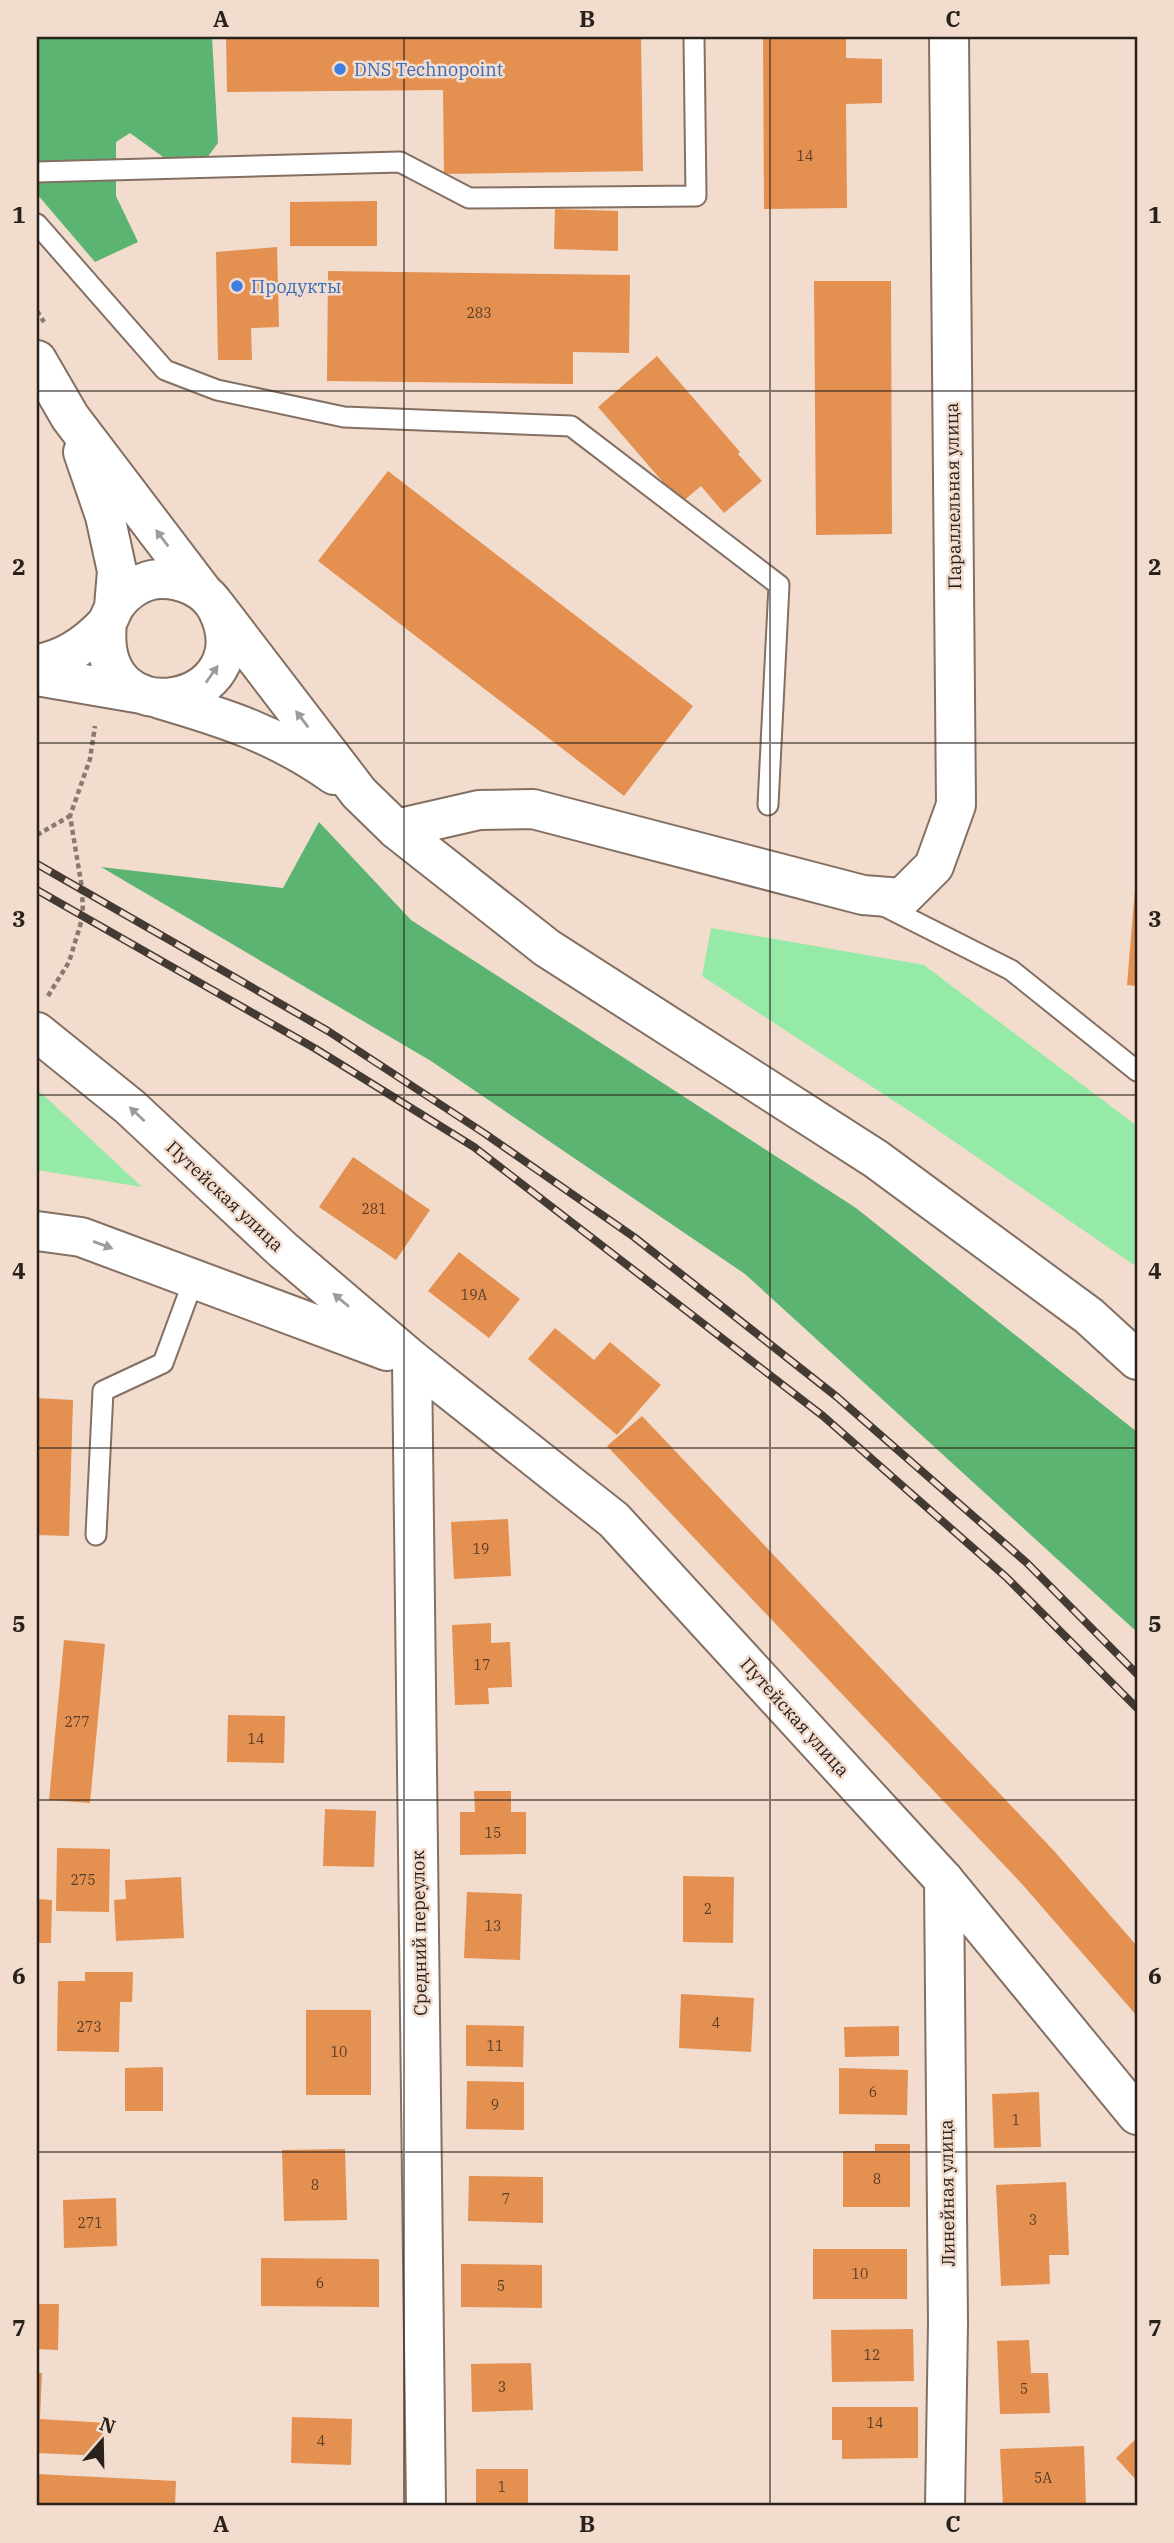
<svg xmlns="http://www.w3.org/2000/svg" width="1174" height="2543" font-family="'IBM Plex Serif',serif">
  <style>
    .green { fill: #96eaa8 }
    .forest { fill: #5cb472 }
    .building { fill: #e39051 }
    .lines { fill: none; stroke-linecap: round; stroke-linejoin: round }
    .lane-casing { stroke: #837063; stroke-width: 23 }
    .street-casing { stroke: #837063; stroke-width: 42 }
    .secondary-casing { stroke: #837063; stroke-width: 42 }
    .path { stroke: #887a70; stroke-width: 4.5; stroke-dasharray: 5 3.5; stroke-linecap: butt }
    .lane { stroke: #fff; stroke-width: 19 }
    .street { stroke: #fff; stroke-width: 38 }
    .secondary { stroke: #fff; stroke-width: 38 }
    .rail-casing { stroke: #443a34; stroke-width: 8 }
    .rail { stroke: #f2dccd; stroke-width: 5; stroke-dasharray: 16; stroke-linecap: butt }
    .oneway { fill: #9f9b99 }
    .grid { fill: none; stroke: #29211c; stroke-width: 2; stroke-opacity: 0.55 }
    .shop-dot { fill: #3f7fe0; stroke: #f2dccd; stroke-width: 2.5 }
    .labels { text-anchor: middle; dominant-baseline: central; stroke-width: 5; stroke-linejoin: round; paint-order: stroke }
    .number-label { font-size: 14px; fill: #583d29 }
    .shop-label { font-size: 18px; fill: #366cbe; stroke: #f2dccd; text-anchor: start }
    .street-label { font-size: 18px; fill: #29211c; stroke: #f2dccd }
    .neatline { fill: none; stroke: #29211c; stroke-width: 2.5 }
    .grid-label { font-size: 23px; text-anchor: middle; font-weight: bold; fill: #29211c }
  </style>
  <rect width="100%" height="100%" fill="#f2dccd"/>
  <path class="green" d="M 711,928 L 924,965 L 1137,1126 L 1137,1267 L 920,1118 L 702,976 Z
    M 37,1089 L 142,1187 L 37,1170 Z"/>
  <path class="forest" d="M 37,37 L 212,37 L 218,143 L 192,178 L 130,133 L 116,142 L 116,196 L 138,242 L 95,262 L 37,194 Z
    M 319,822 L 411,920 L 856,1208 L 1137,1432 L 1137,1632 L 745,1274 L 431,1061 L 101,867 L 283,888 Z"/>
  <path class="building" d="M 226,37 L 641,37 L 643,171 L 444,174 L 443,90 L 227,92 Z
    M 763,37 L 846,37 L 846,58 L 882,59 L 882,103 L 846,104 L 847,208 L 764,209 Z
    M 377,201 L 377,246 L 290,246 L 290,202 Z
    M 555,209 L 618,211 L 618,251 L 554,249 Z
    M 277,247 L 279,327 L 251,328 L 252,360 L 218,360 L 216,252 Z
    M 328,271 L 630,275 L 629,353 L 573,352 L 573,384 L 327,381 Z
    M 814,281 L 891,281 L 892,534 L 816,535 Z
    M 657,356 L 740,452 L 738,454 L 762,481 L 724,513 L 701,486 L 681,503 L 598,407 Z
    M 388,471 L 693,706 L 624,796 L 318,561 Z
    M 1135,889 L 1137,889 L 1137,986 L 1127,985 Z
    M 353,1157 L 430,1210 L 396,1260 L 319,1207 Z
    M 459,1252 L 520,1299 L 489,1338 L 428,1291 Z
    M 555,1328 L 594,1360 L 610,1342 L 661,1385 L 617,1435 L 528,1359 Z
    M 37,1398 L 73,1400 L 69,1536 L 37,1535 Z
    M 642,1416 L 1055,1852 L 1137,1946 L 1137,2016 L 1022,1884 L 607,1446 Z
    M 508,1519 L 511,1576 L 454,1579 L 451,1522 Z
    M 491,1623 L 491,1643 L 510,1642 L 512,1687 L 488,1688 L 489,1704 L 455,1705 L 452,1625 Z
    M 64,1640 L 105,1644 L 90,1803 L 49,1800 Z
    M 228,1715 L 285,1716 L 284,1763 L 227,1762 Z
    M 474,1791 L 511,1791 L 511,1812 L 526,1812 L 526,1854 L 460,1855 L 460,1812 L 475,1812 Z
    M 325,1809 L 376,1811 L 374,1867 L 323,1866 Z
    M 57,1848 L 110,1849 L 109,1912 L 56,1911 Z
    M 683,1876 L 734,1877 L 733,1943 L 683,1942 Z
    M 181,1877 L 184,1938 L 116,1941 L 114,1900 L 126,1899 L 125,1880 Z
    M 467,1892 L 522,1894 L 520,1960 L 464,1958 Z
    M 37,1899 L 52,1900 L 51,1943 L 37,1943 Z
    M 85,1972 L 133,1972 L 132,2002 L 120,2002 L 119,2052 L 57,2051 L 58,1981 L 85,1981 Z
    M 681,1994 L 754,1998 L 751,2052 L 679,2048 Z
    M 306,2010 L 371,2010 L 371,2095 L 306,2095 Z
    M 466,2025 L 524,2026 L 523,2067 L 466,2066 Z
    M 899,2026 L 899,2056 L 845,2057 L 844,2027 Z
    M 163,2067 L 163,2111 L 125,2111 L 125,2068 Z
    M 839,2068 L 908,2070 L 907,2115 L 839,2114 Z
    M 467,2081 L 524,2082 L 524,2130 L 466,2129 Z
    M 1039,2092 L 1041,2147 L 994,2148 L 992,2094 Z
    M 875,2144 L 910,2144 L 910,2207 L 843,2207 L 843,2151 L 875,2151 Z
    M 345,2149 L 347,2220 L 284,2221 L 282,2150 Z
    M 469,2176 L 543,2177 L 543,2223 L 468,2221 Z
    M 1066,2182 L 1069,2255 L 1049,2255 L 1050,2284 L 1001,2286 L 996,2185 Z
    M 116,2198 L 117,2246 L 64,2248 L 63,2200 Z
    M 813,2249 L 907,2249 L 907,2299 L 813,2299 Z
    M 261,2258 L 379,2259 L 379,2307 L 261,2306 Z
    M 461,2264 L 542,2265 L 542,2308 L 461,2307 Z
    M 37,2304 L 59,2304 L 58,2350 L 37,2349 Z
    M 913,2329 L 914,2381 L 832,2382 L 831,2330 Z
    M 1029,2340 L 1031,2373 L 1048,2373 L 1050,2413 L 1000,2414 L 997,2341 Z
    M 531,2363 L 533,2410 L 472,2412 L 471,2364 Z
    M 37,2373 L 42,2373 L 40,2419 L 107,2423 L 105,2456 L 37,2453 Z
    M 832,2407 L 918,2407 L 918,2458 L 842,2459 L 842,2440 L 832,2440 Z
    M 292,2417 L 352,2419 L 351,2465 L 291,2463 Z
    M 1137,2438 L 1137,2481 L 1116,2458 Z
    M 1084,2446 L 1086,2506 L 1003,2506 L 1000,2449 Z
    M 476,2469 L 528,2469 L 528,2506 L 476,2506 Z
    M 37,2474 L 176,2481 L 175,2506 L 37,2506 Z"/>
  <g class="lines">
    <g class="lane-casing">
      <path id="lane" d="M 37,172 L 400,162 L 469,198 L 696,196 L 694,37
        M 37,224 L 165,370 L 217,390 L 344,417 L 571,426 L 779,585 L 768,805
        M 882,905 L 1011,970 L 1137,1071
        M 96,1535 L 103,1391 L 163,1363 L 194,1279"/>
    </g>
    <g class="street-casing">
      <path id="street" d="M 396,829 L 479,810 L 533,809 L 863,895 L 902,898 L 934,866 L 956,805 L 949,37
        M 412,1360 L 426,2506
        M 944,1880 L 948,2324 L 945,2506"/>
    </g>
    <g class="secondary-casing">
      <path id="secondary" d="M 37,360 L 70,417 L 203,592
        M 83,452 L 105,516 L 117,571 L 114,607
        M 215,605 L 359,793 L 396,829 L 547,948 L 876,1159 L 1089,1316 L 1137,1360
        M 37,664 C 63,660 87,644 105,625 C 110,619 111,612 115,606 C 124,592 141,580 159,579 C 181,578 206,588 217,609 C 265,705 94,742 107,623
        M 37,676 L 142,694
        M 160,699 C 225,718 278,735 334,775
        M 37,1032 L 130,1107 L 283,1250 L 412,1360 L 614,1520 L 944,1880 L 1137,2115
        M 37,1231 L 81,1237 L 387,1351"/>
    </g>
    <path class="path" d="M 37,311 L 44,322
      M 37,835 L 70,816
      M 48,996 L 69,962 L 83,916 L 82,888 L 70,816 L 90,759 L 95,726"/>
    <use href="#lane" class="lane"/>
    <use href="#street" class="street"/>
    <use href="#secondary" class="secondary"/>
    <g class="rail-casing">
      <path id="rail" d="M 37,864 L 328,1031 L 484,1133 L 634,1237 L 837,1397 L 1027,1563 L 1137,1674
        M 37,890 L 316,1049 L 474,1147 L 823,1416 L 1006,1577 L 1137,1708"/>
    </g>
    <use href="#rail" class="rail"/>
  </g>
  <defs><path id="oneway-solid" d="M-6-.8H1V-3.2L6.5 0L1 3.2V.8H-6Z" transform="scale(1.75)"/></defs>
  <g class="oneway">
    <use href="#oneway-solid" transform="translate(162 538) rotate(-127)"/>
    <use href="#oneway-solid" transform="translate(212 674) rotate(-55)"/>
    <use href="#oneway-solid" transform="translate(302 719) rotate(-127)"/>
    <use href="#oneway-solid" transform="translate(137 1114) rotate(-137)"/>
    <use href="#oneway-solid" transform="translate(103 1245) rotate(20)"/>
    <use href="#oneway-solid" transform="translate(341 1300) rotate(-140)"/>
  </g>
  <path class="grid" d="M 404,37 L 404,2506M 770,37 L 770,2506M 37,391 L 1137,391M 37,743 L 1137,743M 37,1095 L 1137,1095M 37,1448 L 1137,1448M 37,1800 L 1137,1800M 37,2152 L 1137,2152"/>
  <g class="shop-dot">
    <circle cx="340" cy="69" r="7"/>
    <circle cx="237" cy="286" r="7"/>
  </g>
  <g class="labels">
    <g class="number-label">
      <text x="805" y="156">14</text>
      <text x="479" y="313">283</text>
      <text x="374" y="1209">281</text>
      <text x="474" y="1295">19А</text>
      <text x="481" y="1549">19</text>
      <text x="482" y="1665">17</text>
      <text x="77" y="1722">277</text>
      <text x="256" y="1739">14</text>
      <text x="493" y="1833">15</text>
      <text x="83" y="1880">275</text>
      <text x="708" y="1909">2</text>
      <text x="493" y="1926">13</text>
      <text x="716" y="2023">4</text>
      <text x="89" y="2027">273</text>
      <text x="495" y="2046">11</text>
      <text x="339" y="2052">10</text>
      <text x="873" y="2092">6</text>
      <text x="495" y="2105">9</text>
      <text x="1016" y="2120">1</text>
      <text x="877" y="2179">8</text>
      <text x="315" y="2185">8</text>
      <text x="506" y="2199">7</text>
      <text x="1033" y="2220">3</text>
      <text x="90" y="2223">271</text>
      <text x="860" y="2274">10</text>
      <text x="320" y="2283">6</text>
      <text x="501" y="2286">5</text>
      <text x="872" y="2355">12</text>
      <text x="502" y="2387">3</text>
      <text x="1024" y="2389">5</text>
      <text x="875" y="2423">14</text>
      <text x="321" y="2441">4</text>
      <text x="1043" y="2478">5А</text>
      <text x="502" y="2487">1</text>
    </g>
    <g class="shop-label">
      <text x="354" y="69">DNS Technopoint</text>
      <text x="251" y="286">Продукты</text>
    </g>
    <g class="street-label">
      <text transform="translate(953 496) rotate(-91)">Параллельная улица</text>
      <text transform="translate(225 1196) rotate(43)">Путейская улица</text>
      <text transform="translate(795 1717) rotate(48)">Путейская улица</text>
      <text transform="translate(419 1933) rotate(-91)">Средний переулок</text>
      <text transform="translate(947 2193) rotate(-91)">Линейная улица</text>
    </g>
  </g>
  <rect width="1174" height="2543" fill="none" stroke="#f2dccd" stroke-width="77"/>
  <g transform="translate(102 2441) rotate(20)" stroke="#f2dccd" stroke-width="5" paint-order="stroke">
  <path d="M0-5L12 26L0 18L-12 26Z" fill="#29211c"/>
  <text y="-10" font-size="19" font-weight="bold" text-anchor="middle" fill="#29211c">N</text>
  </g>
  <rect x="38" y="38" width="1098" height="2466" class="neatline"/>
  <g class="grid-label">
    <text x="221" y="27">A</text>
    <text x="587" y="27">B</text>
    <text x="953" y="27">C</text>
    <text x="19" y="223">1</text>
    <text x="1155" y="223">1</text>
    <text x="19" y="575">2</text>
    <text x="1155" y="575">2</text>
    <text x="19" y="927">3</text>
    <text x="1155" y="927">3</text>
    <text x="19" y="1279">4</text>
    <text x="1155" y="1279">4</text>
    <text x="19" y="1632">5</text>
    <text x="1155" y="1632">5</text>
    <text x="19" y="1984">6</text>
    <text x="1155" y="1984">6</text>
    <text x="19" y="2336">7</text>
    <text x="1155" y="2336">7</text>
    <text x="221" y="2532">A</text>
    <text x="587" y="2532">B</text>
    <text x="953" y="2532">C</text>
  </g>
</svg>
